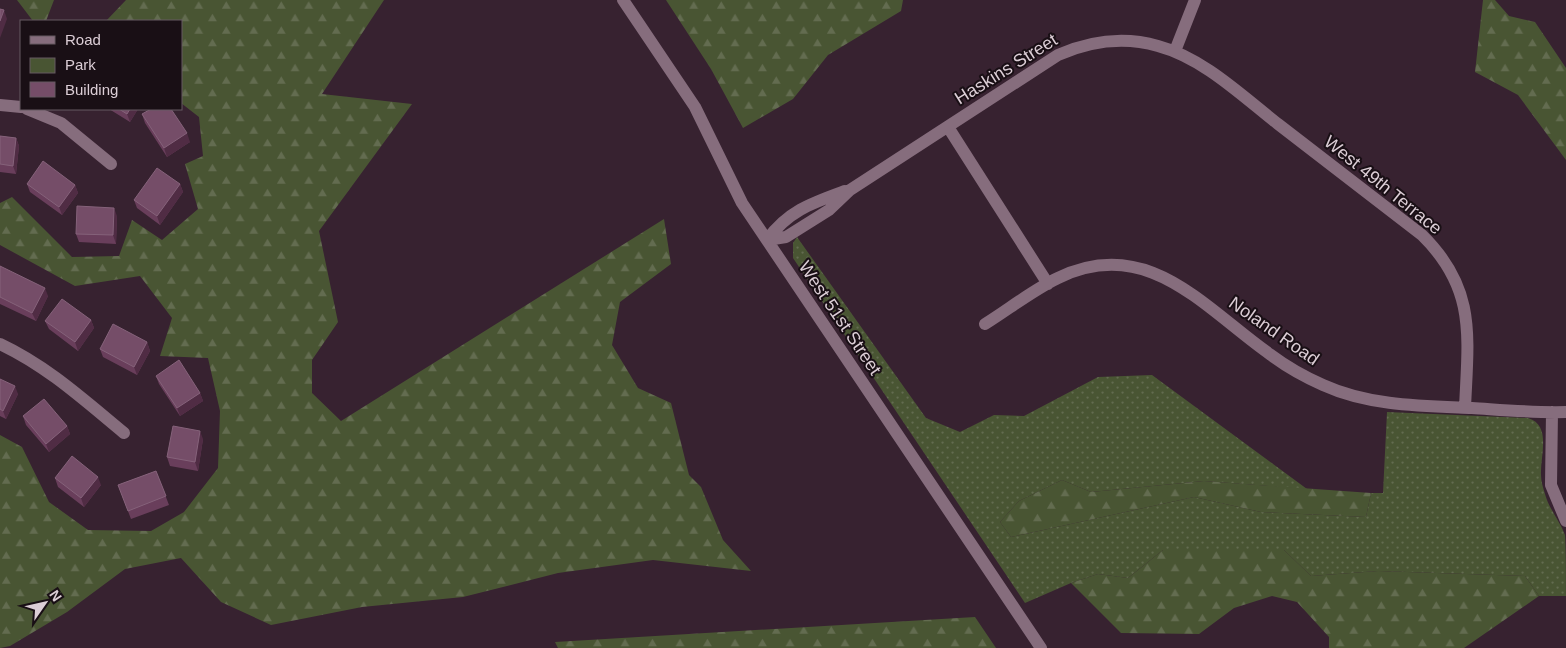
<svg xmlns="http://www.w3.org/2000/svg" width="1566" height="648" font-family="Helvetica,sans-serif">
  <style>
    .green { fill: url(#green-dots) }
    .forest { fill: url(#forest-firs) }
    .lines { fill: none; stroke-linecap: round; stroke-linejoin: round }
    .minor { stroke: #866d7d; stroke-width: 12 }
    .wall { fill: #693e5b }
    .shaded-wall { fill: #502c44 }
    .building { fill: #754d68; stroke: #85627a }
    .labels { text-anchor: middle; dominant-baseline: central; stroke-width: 4; stroke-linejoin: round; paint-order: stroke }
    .street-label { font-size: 18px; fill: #dcced6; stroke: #190f15 }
  </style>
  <defs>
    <pattern id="green-dots" width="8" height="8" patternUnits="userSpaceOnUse" patternTransform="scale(1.25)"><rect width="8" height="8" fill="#495533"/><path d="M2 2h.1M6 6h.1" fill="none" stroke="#636c50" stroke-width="1.8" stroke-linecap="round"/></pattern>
    <pattern id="forest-firs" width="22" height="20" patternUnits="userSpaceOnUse" patternTransform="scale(1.25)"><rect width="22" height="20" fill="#495533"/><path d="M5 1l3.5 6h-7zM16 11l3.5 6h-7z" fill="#636c50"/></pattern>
  </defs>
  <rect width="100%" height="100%" fill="#372230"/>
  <path class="green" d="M 797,237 L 926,418 L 960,432 L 994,415 L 1024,416 L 1098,377 L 1152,375 L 1307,489 L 1204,481 L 1091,492 L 1062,480 L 1019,501 L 1000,522 L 1011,537 L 1194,497 L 1261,512 L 1366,517 L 1371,493 L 1383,493 L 1387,412 L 1528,418 C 1552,425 1540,456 1541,475 C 1541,481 1543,488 1545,494 C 1549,509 1560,521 1565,535 C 1566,545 1566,583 1566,596 L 1539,596 L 1525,576 L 1378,571 L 1311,576 L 1284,550 L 1163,550 L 1128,578 L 1098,574 L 1071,583 L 1025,603 L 793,258 L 793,243 Z"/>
  <path class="forest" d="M 17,0 L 54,0 L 46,21 L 33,21 Z
    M 126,0 L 384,0 L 322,94 L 412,104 L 319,231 L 338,322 L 312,360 L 312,393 L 341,421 L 664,219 L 671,264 L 620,302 L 612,345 L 638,388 L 671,403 L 689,475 L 701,487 L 723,540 L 751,571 L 653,560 L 558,573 L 463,597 L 362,607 L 271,625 L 221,602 L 181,558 L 125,569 L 67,612 L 10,646 L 0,648 L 0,435 L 22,447 L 49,502 L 88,530 L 151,531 L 184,512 L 218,468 L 220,411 L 208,358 L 160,356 L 172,318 L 140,276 L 75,286 L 0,245 L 0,203 L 12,197 L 72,257 L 119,256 L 132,220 L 162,240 L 198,209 L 185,164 L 203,156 L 199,117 L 181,103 L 181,21 L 106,21 Z
    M 666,0 L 903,0 L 901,11 L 828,55 L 793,99 L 743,128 L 711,69 Z
    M 1483,0 L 1495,0 L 1509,16 L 1535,22 L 1566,68 L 1566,160 L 1518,95 L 1475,72 Z
    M 1062,480 L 1091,492 L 1204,481 L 1371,493 L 1366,517 L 1261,512 L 1194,497 L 1011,537 L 1000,522 L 1019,501 Z
    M 1163,550 L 1284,550 L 1311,576 L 1378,571 L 1525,576 L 1539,596 L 1464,648 L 1329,648 L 1329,637 L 1297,602 L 1272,596 L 1234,608 L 1199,634 L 1121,633 L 1071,583 L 1098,574 L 1128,578 Z
    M 975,617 L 996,648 L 558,648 L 555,642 Z"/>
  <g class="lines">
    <path class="minor" d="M 623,0 L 695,107 L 742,203 L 1041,648
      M 1175,51 L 1195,0
      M 0,105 L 21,107
      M 27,109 L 61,123 L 111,164
      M 948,127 L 1048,284
      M 767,240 L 786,237 L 829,210 L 850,190 L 1058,55 C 1090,41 1123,36 1158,46 C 1203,58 1241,95 1278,124 C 1326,161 1374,198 1422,235 C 1477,289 1468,337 1465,408
      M 767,240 C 788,211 812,203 845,191
      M 985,324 C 1009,309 1033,290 1058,278 C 1148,234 1205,309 1271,355 C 1287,367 1305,377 1323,385 C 1369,406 1422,406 1472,408 C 1503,410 1535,413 1566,412
      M 0,344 C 47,366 84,400 124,433
      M 1552,412 L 1551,485 L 1566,521"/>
  </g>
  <path class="wall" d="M 109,109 L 138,109 L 130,122 Z
    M 142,114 L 190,142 L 167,157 L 145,123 Z
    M 0,136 L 16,138 L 19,146 L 16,174 L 0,172 Z
    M 27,184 L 75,185 L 78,193 L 62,215 L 30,192 Z
    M 180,184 L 183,192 L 160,225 L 137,208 L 134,200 Z
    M 117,216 L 116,244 L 79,242 L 76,234 Z
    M 0,266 L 48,296 L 36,321 L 0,304 Z
    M 91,320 L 94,328 L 78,351 L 49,329 L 45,321 Z
    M 147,342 L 150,351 L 137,375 L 103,357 L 100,349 Z
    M 156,376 L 200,393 L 203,401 L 180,416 L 159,384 Z
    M 0,379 L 18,394 L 6,419 L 0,416 Z
    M 23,416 L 67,426 L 70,434 L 49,452 L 26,425 Z
    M 203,439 L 198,471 L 170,466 L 167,457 Z
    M 156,471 L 169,505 L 131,519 L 118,485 Z
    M 55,478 L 101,485 L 84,507 L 58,487 Z"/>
  <path class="shaded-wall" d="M 4,10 L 7,19 L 0,38 L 0,21 Z
    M 130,109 L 138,109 L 130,122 L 127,114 Z
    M 187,133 L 190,142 L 167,157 L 164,148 Z
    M 16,138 L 19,146 L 16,174 L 13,166 Z
    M 180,184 L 183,192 L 160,225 L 157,216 Z
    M 75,185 L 78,193 L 62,215 L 59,207 Z
    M 114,208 L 117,216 L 116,244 L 113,235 Z
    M 45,288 L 48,296 L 36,321 L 32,313 Z
    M 91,320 L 94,328 L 78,351 L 75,342 Z
    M 147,342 L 150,351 L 137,375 L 134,367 Z
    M 15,386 L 18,394 L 6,419 L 3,411 Z
    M 200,393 L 203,401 L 180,416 L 177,408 Z
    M 67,426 L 70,434 L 49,452 L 46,444 Z
    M 200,431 L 203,439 L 198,471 L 195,462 Z
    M 98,477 L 101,485 L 84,507 L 81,498 Z"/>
  <path class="building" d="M 0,9 L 4,10 L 0,21 Z
    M 119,109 L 130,109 L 127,114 Z
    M 151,109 L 171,109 L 187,133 L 164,148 L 142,114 Z
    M 0,136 L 16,138 L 13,166 L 0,164 Z
    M 43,161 L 75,185 L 59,207 L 27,184 Z
    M 157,168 L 180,184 L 157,216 L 134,200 Z
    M 77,206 L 114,208 L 113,235 L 76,234 Z
    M 0,266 L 45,288 L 32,313 L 0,297 Z
    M 62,299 L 91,320 L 75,342 L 45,321 Z
    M 113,324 L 147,342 L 134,367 L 100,349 Z
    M 179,360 L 200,393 L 177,408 L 156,376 Z
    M 0,379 L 15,386 L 3,411 L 0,409 Z
    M 44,399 L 67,426 L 46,444 L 23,416 Z
    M 173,426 L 200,431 L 195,462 L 167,457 Z
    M 72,456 L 98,477 L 81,498 L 55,478 Z
    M 156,471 L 166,496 L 128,511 L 118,485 Z"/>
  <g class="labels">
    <g class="street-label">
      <text transform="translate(1006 69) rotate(-32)">Haskins Street</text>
      <text transform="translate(1383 185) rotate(39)">West 49th Terrace</text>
      <text transform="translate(840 318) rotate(56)">West 51st Street</text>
      <text transform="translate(1274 331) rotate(35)">Noland Road</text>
    </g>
  </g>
  <rect x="20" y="20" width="162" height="90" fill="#190f15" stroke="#675b62"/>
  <rect x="30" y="36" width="25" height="8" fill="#866d7d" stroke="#675b62"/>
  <text x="65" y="45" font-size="15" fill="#dcced6">Road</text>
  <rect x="30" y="58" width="25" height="15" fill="#495533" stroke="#675b62"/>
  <text x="65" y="70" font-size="15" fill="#dcced6">Park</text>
  <rect x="30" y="82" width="25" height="15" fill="#754d68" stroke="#675b62"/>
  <text x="65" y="95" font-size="15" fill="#dcced6">Building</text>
  <g transform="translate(45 603) rotate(56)" stroke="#190f15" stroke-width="4" paint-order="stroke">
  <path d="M0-4L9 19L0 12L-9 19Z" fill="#dcced6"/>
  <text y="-8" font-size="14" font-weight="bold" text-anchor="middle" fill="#dcced6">N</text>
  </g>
</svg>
